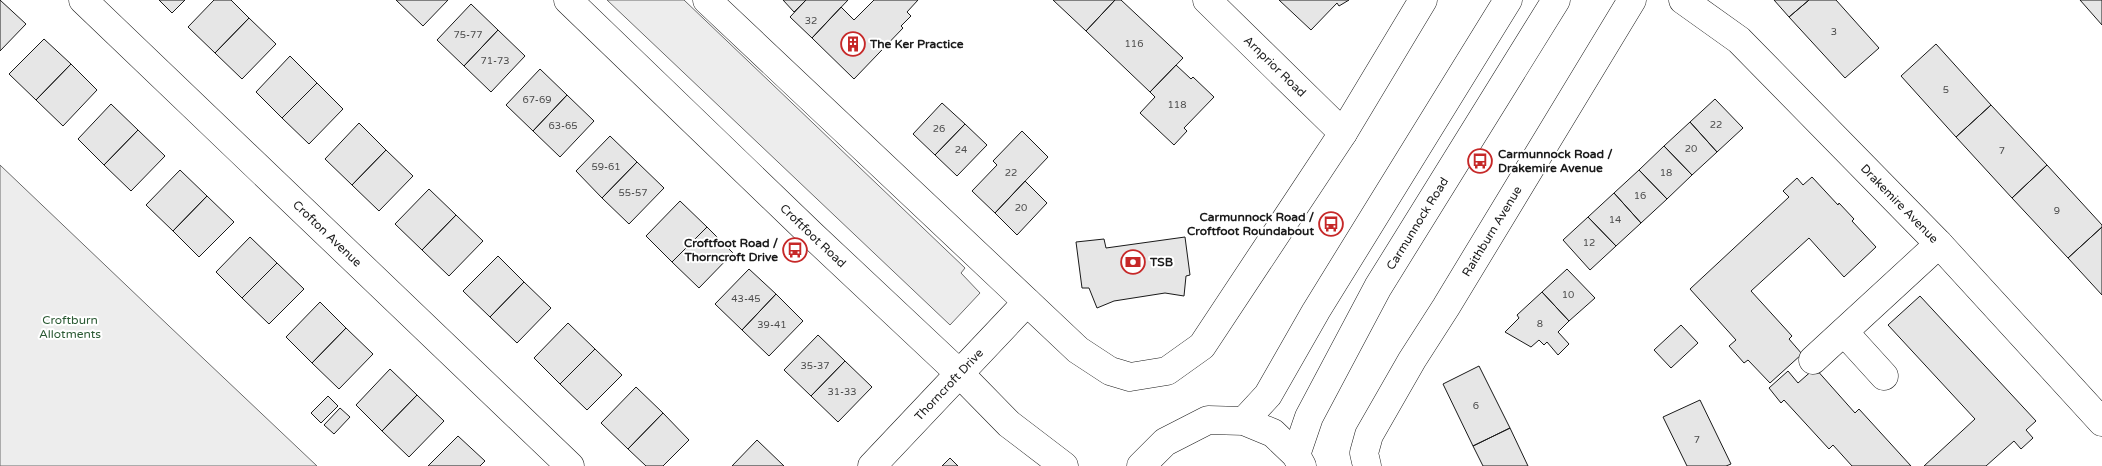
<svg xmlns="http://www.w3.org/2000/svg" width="2102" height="466" font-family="'Varela Round',sans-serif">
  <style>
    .built { fill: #ededed; stroke: #6a6a6a }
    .building { fill: #e6e6e6; stroke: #1a1a1a }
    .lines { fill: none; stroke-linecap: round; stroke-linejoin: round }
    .minor-casing { stroke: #1a1a1a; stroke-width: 29 }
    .tertiary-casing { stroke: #1a1a1a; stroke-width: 29 }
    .secondary-casing { stroke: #1a1a1a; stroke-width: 29 }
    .minor { stroke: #fff; stroke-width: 28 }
    .tertiary { stroke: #fff; stroke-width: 28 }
    .secondary { stroke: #fff; stroke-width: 28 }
    .labels { text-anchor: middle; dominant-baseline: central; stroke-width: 4; stroke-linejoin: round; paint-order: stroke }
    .number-label { font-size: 10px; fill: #4d4d4d }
    .poi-label { font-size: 12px; font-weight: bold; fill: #1a1a1a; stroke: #fff; text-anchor: start }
    .street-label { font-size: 12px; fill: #1a1a1a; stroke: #fff }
    .park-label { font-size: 12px; fill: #2b5a34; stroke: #fff }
  </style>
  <rect width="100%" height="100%" fill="#fff"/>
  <path class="built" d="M 607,0 L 684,0 L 965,268 L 961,273 L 980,293 L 950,325 Z
    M 0,165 L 169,326 L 317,466 L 0,466 Z"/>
  <path class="building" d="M 0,0 L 26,24 L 0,51 Z
    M 159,0 L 185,0 L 172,13 Z
    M 214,0 L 231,0 L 249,18 L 215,53 L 188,27 Z
    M 396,0 L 448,0 L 423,26 Z
    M 783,0 L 806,0 L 794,12 Z
    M 806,0 L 848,0 L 812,38 L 790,17 Z
    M 874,0 L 918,0 L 907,12 L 911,16 L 901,26 L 903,28 L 854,79 L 812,38 L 841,7 L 854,20 Z
    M 1053,0 L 1115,0 L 1086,31 Z
    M 1115,0 L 1121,0 L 1183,58 L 1150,92 L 1086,31 Z
    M 1279,0 L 1349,0 L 1339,6 L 1337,3 L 1311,30 Z
    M 1774,0 L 1809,0 L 1789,17 Z
    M 1809,0 L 1836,0 L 1879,48 L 1845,78 L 1789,17 Z
    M 2080,0 L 2102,0 L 2102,25 Z
    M 471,4 L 498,30 L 464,66 L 437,40 Z
    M 249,18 L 276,44 L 242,79 L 215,53 Z
    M 498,30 L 525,56 L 491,92 L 464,66 Z
    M 44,39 L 71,64 L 36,100 L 9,74 Z
    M 1936,44 L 1991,105 L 1956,137 L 1901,76 Z
    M 290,56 L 317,83 L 282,118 L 256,92 Z
    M 71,64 L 97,90 L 63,126 L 36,100 Z
    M 1176,65 L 1191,79 L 1193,77 L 1214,97 L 1184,128 L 1187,131 L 1174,145 L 1140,113 L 1155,97 L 1150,92 Z
    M 540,69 L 567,95 L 533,131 L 506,105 Z
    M 317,83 L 343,109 L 309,144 L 282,118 Z
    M 567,95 L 594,121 L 560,157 L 533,131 Z
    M 1715,99 L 1743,128 L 1717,152 L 1690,122 Z
    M 942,103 L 965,124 L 935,155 L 913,134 Z
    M 111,104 L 138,130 L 104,165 L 78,139 Z
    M 1991,105 L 2047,165 L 2012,198 L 1956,137 Z
    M 1690,122 L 1717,152 L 1692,175 L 1664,146 Z
    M 359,123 L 386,150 L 352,185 L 325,159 Z
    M 965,124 L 987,145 L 957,176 L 935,155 Z
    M 138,130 L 165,156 L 131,191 L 104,165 Z
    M 1022,131 L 1048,157 L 995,213 L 972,191 L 997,165 L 993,161 Z
    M 610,136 L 637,162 L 602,198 L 576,171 Z
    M 1664,146 L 1692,175 L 1667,199 L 1639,170 Z
    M 386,150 L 413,176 L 379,211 L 352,185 Z
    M 637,162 L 664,188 L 629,224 L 602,198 Z
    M 2047,165 L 2102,225 L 2102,227 L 2068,258 L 2012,198 Z
    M 180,170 L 207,196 L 173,231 L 146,205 Z
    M 1639,170 L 1667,199 L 1641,223 L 1614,193 Z
    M 1812,177 L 1838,205 L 1839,203 L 1854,219 L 1852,221 L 1876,247 L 1844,277 L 1809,238 L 1751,291 L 1792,336 L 1789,339 L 1802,354 L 1770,383 L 1748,360 L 1744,363 L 1729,346 L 1736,340 L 1690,289 L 1789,197 L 1783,191 L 1797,178 L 1803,185 Z
    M 1025,181 L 1047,203 L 1017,235 L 995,213 Z
    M 429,189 L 456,215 L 422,250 L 395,224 Z
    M 1614,193 L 1641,223 L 1616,246 L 1588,217 Z
    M 207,196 L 234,222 L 199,257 L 173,231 Z
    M 680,201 L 707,227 L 672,262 L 646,236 Z
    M 456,215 L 483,241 L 449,276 L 422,250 Z
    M 1588,217 L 1616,246 L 1590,270 L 1563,240 Z
    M 707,227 L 733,253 L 699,288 L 672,262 Z
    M 2102,227 L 2102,295 L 2068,258 Z
    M 250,237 L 277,263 L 242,298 L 216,272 Z
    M 1185,237 L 1190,275 L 1186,276 L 1184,296 L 1165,293 L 1114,301 L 1097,308 L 1089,288 L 1082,288 L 1076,242 L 1104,239 L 1106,248 Z
    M 498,256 L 524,282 L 490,317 L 463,291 Z
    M 277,263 L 304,289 L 269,324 L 242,298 Z
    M 749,269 L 776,294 L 742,330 L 715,304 Z
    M 1567,269 L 1595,298 L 1569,321 L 1542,292 Z
    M 524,282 L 551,308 L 517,343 L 490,317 Z
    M 1542,292 L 1569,321 L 1558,332 L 1569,344 L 1558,355 L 1547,342 L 1544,345 L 1539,340 L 1531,347 L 1505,332 L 1519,318 L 1517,315 Z
    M 776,294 L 803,321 L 769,356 L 742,330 Z
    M 1920,296 L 2036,421 L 2026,430 L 2033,438 L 2021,449 L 2014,441 L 1986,466 L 1924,466 L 1975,419 L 1888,325 Z
    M 320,302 L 346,328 L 312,363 L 286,337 Z
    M 568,323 L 595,349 L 560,384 L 534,358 Z
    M 1681,325 L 1698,343 L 1671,368 L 1654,350 Z
    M 346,328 L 373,354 L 339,389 L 312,363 Z
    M 818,335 L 845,361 L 811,396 L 784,370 Z
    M 595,349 L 622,375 L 587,410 L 560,384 Z
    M 845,361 L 872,387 L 838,422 L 811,396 Z
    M 1479,366 L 1510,428 L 1473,446 L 1443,384 Z
    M 1815,368 L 1855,413 L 1859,409 L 1911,466 L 1852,466 L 1833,445 L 1829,449 L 1784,400 L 1781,403 L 1769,388 L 1788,371 L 1798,383 Z
    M 390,369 L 417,395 L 382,431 L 356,405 Z
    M 636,387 L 663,413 L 628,449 L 601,423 Z
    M 417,395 L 444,421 L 409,457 L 382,431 Z
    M 328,396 L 338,406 L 321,423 L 311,413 Z
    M 1700,400 L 1731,464 L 1726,466 L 1687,466 L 1663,417 Z
    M 340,408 L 350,417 L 334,434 L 324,425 Z
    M 663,413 L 689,440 L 663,466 L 646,466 L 628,449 Z
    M 1510,428 L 1528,466 L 1483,466 L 1473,446 Z
    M 458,436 L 485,461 L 480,466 L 428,466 Z
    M 757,440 L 784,466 L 732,466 Z
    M 950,458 L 958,466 L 942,466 Z"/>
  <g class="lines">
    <g class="minor-casing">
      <g id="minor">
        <path id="s1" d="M 83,0 L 570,466"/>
        <path d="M 707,0 L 1078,350 L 1110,371 L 1130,377 L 1167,371 L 1202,346 L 1343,133 L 1423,0"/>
        <path id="s2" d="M 1207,0 L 1343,133"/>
        <path id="s3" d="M 1683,0 L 1739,40 L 1939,244 L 2102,422"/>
        <path d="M 1844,332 L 1884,376"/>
        <path d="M 1813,360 L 1939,244"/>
        <path id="s4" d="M 872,466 L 1027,302"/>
        <path id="s5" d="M 1367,466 L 1364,453 L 1369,435 L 1412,360 L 1446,307 L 1632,0"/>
      </g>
    </g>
    <g class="tertiary-casing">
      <g id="tertiary">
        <path id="s6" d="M 568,0 L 812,235 L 960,374 L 1009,424 L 1064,466"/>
      </g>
    </g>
    <g class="secondary-casing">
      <g id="secondary">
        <path d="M 1244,421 L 1268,395 L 1316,311 L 1508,0"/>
        <path id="s7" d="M 1296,455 L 1309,417 L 1378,287 L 1556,0"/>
        <path d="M 1141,466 L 1165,442 L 1208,420 L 1244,421 L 1273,433 L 1296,455 L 1302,466"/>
      </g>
    </g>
    <use href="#minor" class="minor"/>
    <use href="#tertiary" class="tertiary"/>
    <use href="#secondary" class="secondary"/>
  </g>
  <defs>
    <g id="building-ring" transform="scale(1.25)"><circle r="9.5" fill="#fff" stroke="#c62828" stroke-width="1.5"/><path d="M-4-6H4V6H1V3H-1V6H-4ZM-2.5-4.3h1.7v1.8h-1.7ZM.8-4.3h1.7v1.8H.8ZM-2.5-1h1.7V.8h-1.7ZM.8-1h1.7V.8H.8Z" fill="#c62828"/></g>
    <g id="bus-ring" transform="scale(1.25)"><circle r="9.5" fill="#fff" stroke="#c62828" stroke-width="1.5"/><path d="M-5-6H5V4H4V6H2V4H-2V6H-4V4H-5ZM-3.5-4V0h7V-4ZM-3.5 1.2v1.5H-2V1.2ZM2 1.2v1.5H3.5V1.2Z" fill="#c62828"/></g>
    <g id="bank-ring" transform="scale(1.25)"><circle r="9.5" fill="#fff" stroke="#c62828" stroke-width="1.5"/><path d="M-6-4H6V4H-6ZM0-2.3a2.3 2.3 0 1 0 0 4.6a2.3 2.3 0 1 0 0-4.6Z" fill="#c62828"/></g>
  </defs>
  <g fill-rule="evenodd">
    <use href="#building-ring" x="853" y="44"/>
    <use href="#bus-ring" x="1480" y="161"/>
    <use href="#bus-ring" x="1331" y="224"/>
    <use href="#bus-ring" x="795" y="250"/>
    <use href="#bank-ring" x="1133" y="262"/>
  </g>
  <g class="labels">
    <g class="number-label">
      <text x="811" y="21">32</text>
      <text x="1834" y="32">3</text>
      <text x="468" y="35">75-77</text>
      <text x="1134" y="44">116</text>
      <text x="495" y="61">71-73</text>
      <text x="1946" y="90">5</text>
      <text x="537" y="100">67-69</text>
      <text x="1177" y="105">118</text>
      <text x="1716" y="125">22</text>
      <text x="563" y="126">63-65</text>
      <text x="939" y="129">26</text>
      <text x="1691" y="149">20</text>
      <text x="961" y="150">24</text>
      <text x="2002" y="151">7</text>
      <text x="606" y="167">59-61</text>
      <text x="1011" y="173">22</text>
      <text x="1666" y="173">18</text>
      <text x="633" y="193">55-57</text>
      <text x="1640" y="196">16</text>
      <text x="1021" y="208">20</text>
      <text x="2057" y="211">9</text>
      <text x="1615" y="220">14</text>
      <text x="1589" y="243">12</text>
      <text x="1568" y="295">10</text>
      <text x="746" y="299">43-45</text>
      <text x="1540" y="324">8</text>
      <text x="772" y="325">39-41</text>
      <text x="815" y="366">35-37</text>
      <text x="842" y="392">31-33</text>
      <text x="1476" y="406">6</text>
      <text x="1697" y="440">7</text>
    </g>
    <g class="poi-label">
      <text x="870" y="44">The Ker Practice</text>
      <text x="1498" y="154">Carmunnock Road /<tspan x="1498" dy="14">Drakemire Avenue</tspan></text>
      <text x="1314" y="217" text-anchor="end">Carmunnock Road /<tspan x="1314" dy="14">Croftfoot Roundabout</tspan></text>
      <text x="778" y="243" text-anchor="end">Croftfoot Road /<tspan x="778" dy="14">Thorncroft Drive</tspan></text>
      <text x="1150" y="262">TSB</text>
    </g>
    <g class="street-label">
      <text stroke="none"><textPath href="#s2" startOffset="95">Arnprior Road</textPath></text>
      <text stroke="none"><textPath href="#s3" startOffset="298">Drakemire Avenue</textPath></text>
      <text stroke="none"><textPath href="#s7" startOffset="262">Carmunnock Road</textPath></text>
      <text stroke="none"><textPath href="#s5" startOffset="270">Raithburn Avenue</textPath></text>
      <text stroke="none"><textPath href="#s1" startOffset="338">Crofton Avenue</textPath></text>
      <text stroke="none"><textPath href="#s6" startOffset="340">Croftfoot Road</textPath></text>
      <text stroke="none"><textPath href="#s4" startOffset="112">Thorncroft Drive</textPath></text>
    </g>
    <g class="park-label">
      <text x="70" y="320">Croftburn<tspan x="70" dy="14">Allotments</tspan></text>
    </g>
  </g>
</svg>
